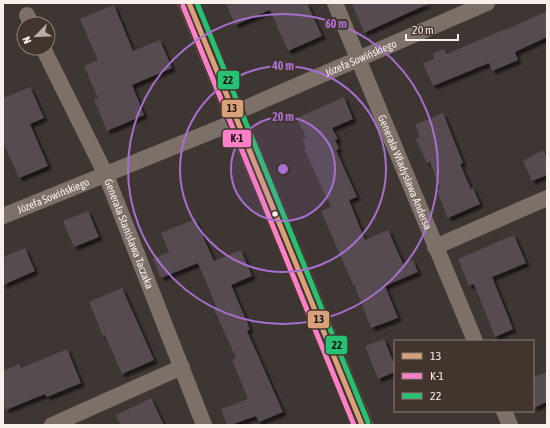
<svg xmlns="http://www.w3.org/2000/svg" width="550" height="428" font-family="'Asap Condensed',sans-serif">
  <style>
    .building { fill: #544b51; filter: url(#shadow) }
    .lines { fill: none; stroke-linecap: round; stroke-linejoin: round }
    .street { stroke: #7d7069; stroke-width: 16 }
    .primary { stroke: #7f6f68; stroke-width: 22 }
    .bus-1-casing { stroke: #43342e; stroke-width: 8 }
    .bus-2-casing { stroke: #43342e; stroke-width: 8 }
    .bus-3-casing { stroke: #43342e; stroke-width: 8 }
    .bus-1 { stroke: #d9a179; stroke-width: 5 }
    .bus-2 { stroke: #ff80c5; stroke-width: 5 }
    .bus-3 { stroke: #26c172; stroke-width: 5 }
    .ring { fill: none; stroke: #a770ce; stroke-width: 2 }
    .bus-dot { fill: #f9efeb; stroke: #43342e; stroke-width: 1.5 }
    .labels { text-anchor: middle; dominant-baseline: central; stroke-width: 4; stroke-linejoin: round; paint-order: stroke }
    .street-label { font-size: 11px; fill: #f9efeb; stroke: #43342e }
    .centre { fill: #a770ce; stroke: #43342e; stroke-width: 2 }
    .ring-label { font-size: 12px; text-anchor: middle; font-weight: bold; fill: #a770ce; stroke: #43342e; stroke-width: 4; stroke-linejoin: round; paint-order: stroke }
    .line-badge { stroke: #43342e; stroke-width: 1.5 }
    .pale-badge-label { font-size: 11px; text-anchor: middle; font-weight: bold; fill: #111 }
  </style>
  <defs>
    <filter id="shadow"><feDropShadow dx="3.5" dy="3.5" stdDeviation="1" flood-color="#0009"/></filter>
  </defs>
  <rect width="100%" height="100%" fill="#3e3633"/>
  <path class="building" d="M 226,3 L 307,3 L 322,36 L 288,51 L 270,10 L 235,25 Z
    M 352,3 L 430,3 L 364,33 Z
    M 114,5 L 133,51 L 160,40 L 172,68 L 132,85 L 144,115 L 107,131 L 94,100 L 98,98 L 84,66 L 98,60 L 80,19 Z
    M 547,11 L 547,37 L 515,52 L 518,60 L 492,71 L 489,63 L 433,86 L 423,63 L 434,59 L 433,53 L 444,49 L 447,54 L 505,29 L 506,30 Z
    M 30,87 L 44,118 L 30,124 L 48,166 L 19,178 L 3,142 L 3,98 Z
    M 344,97 L 353,119 L 332,128 L 338,139 L 335,140 L 339,149 L 336,150 L 357,197 L 349,200 L 365,240 L 388,230 L 403,264 L 413,260 L 418,272 L 385,286 L 398,318 L 371,328 L 354,284 L 353,285 L 321,211 L 331,207 L 304,149 L 306,148 L 302,140 L 306,138 L 297,118 Z
    M 443,113 L 463,163 L 460,164 L 471,189 L 473,188 L 480,204 L 448,218 L 436,189 L 440,188 L 430,162 L 427,163 L 416,139 L 420,137 L 415,125 Z
    M 543,150 L 547,158 L 547,175 L 532,181 L 523,161 Z
    M 88,211 L 99,237 L 74,247 L 63,221 Z
    M 195,219 L 214,261 L 241,250 L 252,276 L 231,285 L 250,329 L 247,331 L 283,412 L 259,422 L 256,416 L 231,425 L 227,425 L 221,409 L 248,399 L 232,360 L 236,358 L 213,307 L 216,306 L 198,263 L 161,278 L 153,259 L 169,252 L 161,233 Z
    M 514,235 L 526,263 L 492,277 L 513,329 L 495,337 L 474,284 L 469,286 L 458,259 Z
    M 25,248 L 35,271 L 3,285 L 3,257 Z
    M 122,288 L 154,360 L 122,374 L 105,335 L 103,336 L 89,302 Z
    M 384,339 L 395,366 L 395,372 L 378,379 L 365,346 Z
    M 67,349 L 81,383 L 47,397 L 45,394 L 6,410 L 3,402 L 3,371 L 19,364 L 21,368 Z
    M 547,372 L 547,402 L 533,408 L 533,377 Z
    M 151,398 L 164,425 L 121,425 L 116,415 Z"/>
  <g class="lines">
    <g class="street">
      <path id="s1" d="M 335,3 L 475,341"/>
      <path d="M 27,15 L 31,24"/>
      <path id="s2" d="M 43,48 L 106,175 L 204,425"/>
      <path id="s3" d="M 234,113 L 487,3"/>
      <path id="s4" d="M 3,216 L 237,121"/>
      <path d="M 435,247 L 547,198"/>
      <path d="M 504,411 L 510,425"/>
      <path d="M 52,425 L 182,367"/>
    </g>
    <path class="primary" d="M 189,3 L 362,425"/>
    <g class="bus-1-casing">
      <path id="bus-1" d="M 189,3 L 362,425"/>
    </g>
    <g class="bus-2-casing">
      <path id="bus-2" d="M 183,6 L 354,425"/>
    </g>
    <g class="bus-3-casing">
      <path id="bus-3" d="M 197,3 L 368,422"/>
    </g>
    <use href="#bus-1" class="bus-1"/>
    <use href="#bus-2" class="bus-2"/>
    <use href="#bus-3" class="bus-3"/>
  </g>
  <circle cx="283" cy="169" r="52" fill="#a770ce" fill-opacity=".12"/>
  <g class="ring">
    <circle cx="283" cy="169" r="52"/>
    <circle cx="283" cy="169" r="103"/>
    <circle cx="283" cy="169" r="155"/>
  </g>
  <circle class="bus-dot" cx="275" cy="214" r="3.5"/>
  <g class="labels">
    <g class="street-label">
      <text stroke="none"><textPath href="#s3" startOffset="138">Józefa Sowińskiego</textPath></text>
      <text stroke="none"><textPath href="#s1" startOffset="183">Generała Władysława Andersa</textPath></text>
      <text stroke="none"><textPath href="#s4" startOffset="54">Józefa Sowińskiego</textPath></text>
      <text stroke="none"><textPath href="#s2" startOffset="205">Generała Stanisława Taczaka</textPath></text>
    </g>
  </g>
  <circle cx="283" cy="169" r="6" class="centre"/>
  <g class="ring-label">
    <text x="336" y="28">60 m</text>
    <text x="283" y="70">40 m</text>
    <text x="283" y="121">20 m</text>
  </g>
  <g class="line-badge">
    <rect x="217" y="70" width="23" height="20" rx="4" fill="#26c172"/>
    <rect x="221" y="99" width="23" height="19" rx="4" fill="#d9a179"/>
    <rect x="222" y="129" width="30" height="19" rx="4" fill="#ff80c5"/>
    <rect x="307" y="310" width="23" height="19" rx="4" fill="#d9a179"/>
    <rect x="325" y="335" width="23" height="20" rx="4" fill="#26c172"/>
  </g>
  <g class="pale-badge-label">
    <text x="228" y="84">22</text>
    <text x="232" y="112">13</text>
    <text x="237" y="142">K-1</text>
    <text x="319" y="323">13</text>
    <text x="337" y="349">22</text>
  </g>
  <rect width="550" height="428" fill="none" stroke="#f9efeb" stroke-width="8"/>
  <rect x="394" y="340" width="140" height="72" fill="#43342e" stroke="#8c7f7a"/>
  <rect x="402" y="353" width="20" height="6" fill="#d9a179" stroke="#8c7f7a"/>
  <text x="430" y="360" font-size="12" fill="#f9efeb">13</text>
  <rect x="402" y="373" width="20" height="6" fill="#ff80c5" stroke="#8c7f7a"/>
  <text x="430" y="380" font-size="12" fill="#f9efeb">K-1</text>
  <rect x="402" y="393" width="20" height="6" fill="#26c172" stroke="#8c7f7a"/>
  <text x="430" y="400" font-size="12" fill="#f9efeb">22</text>
  <g transform="translate(36 36) rotate(246)"><circle r="19" fill="#43342e" stroke="#8c7f7a"/>
  <path d="M0-3L7 15L0 10L-7 15Z" fill="#b8aeab"/>
  <text y="-6" font-size="11" font-weight="bold" text-anchor="middle" fill="#f9efeb">N</text>
  </g>
  <path d="M406 34v6h52v-6" fill="none" stroke="#f9efeb" stroke-width="2"/>
  <text x="412" y="34" font-size="12" fill="#f9efeb" stroke="#43342e" stroke-width="3" paint-order="stroke">20 m</text>
</svg>
